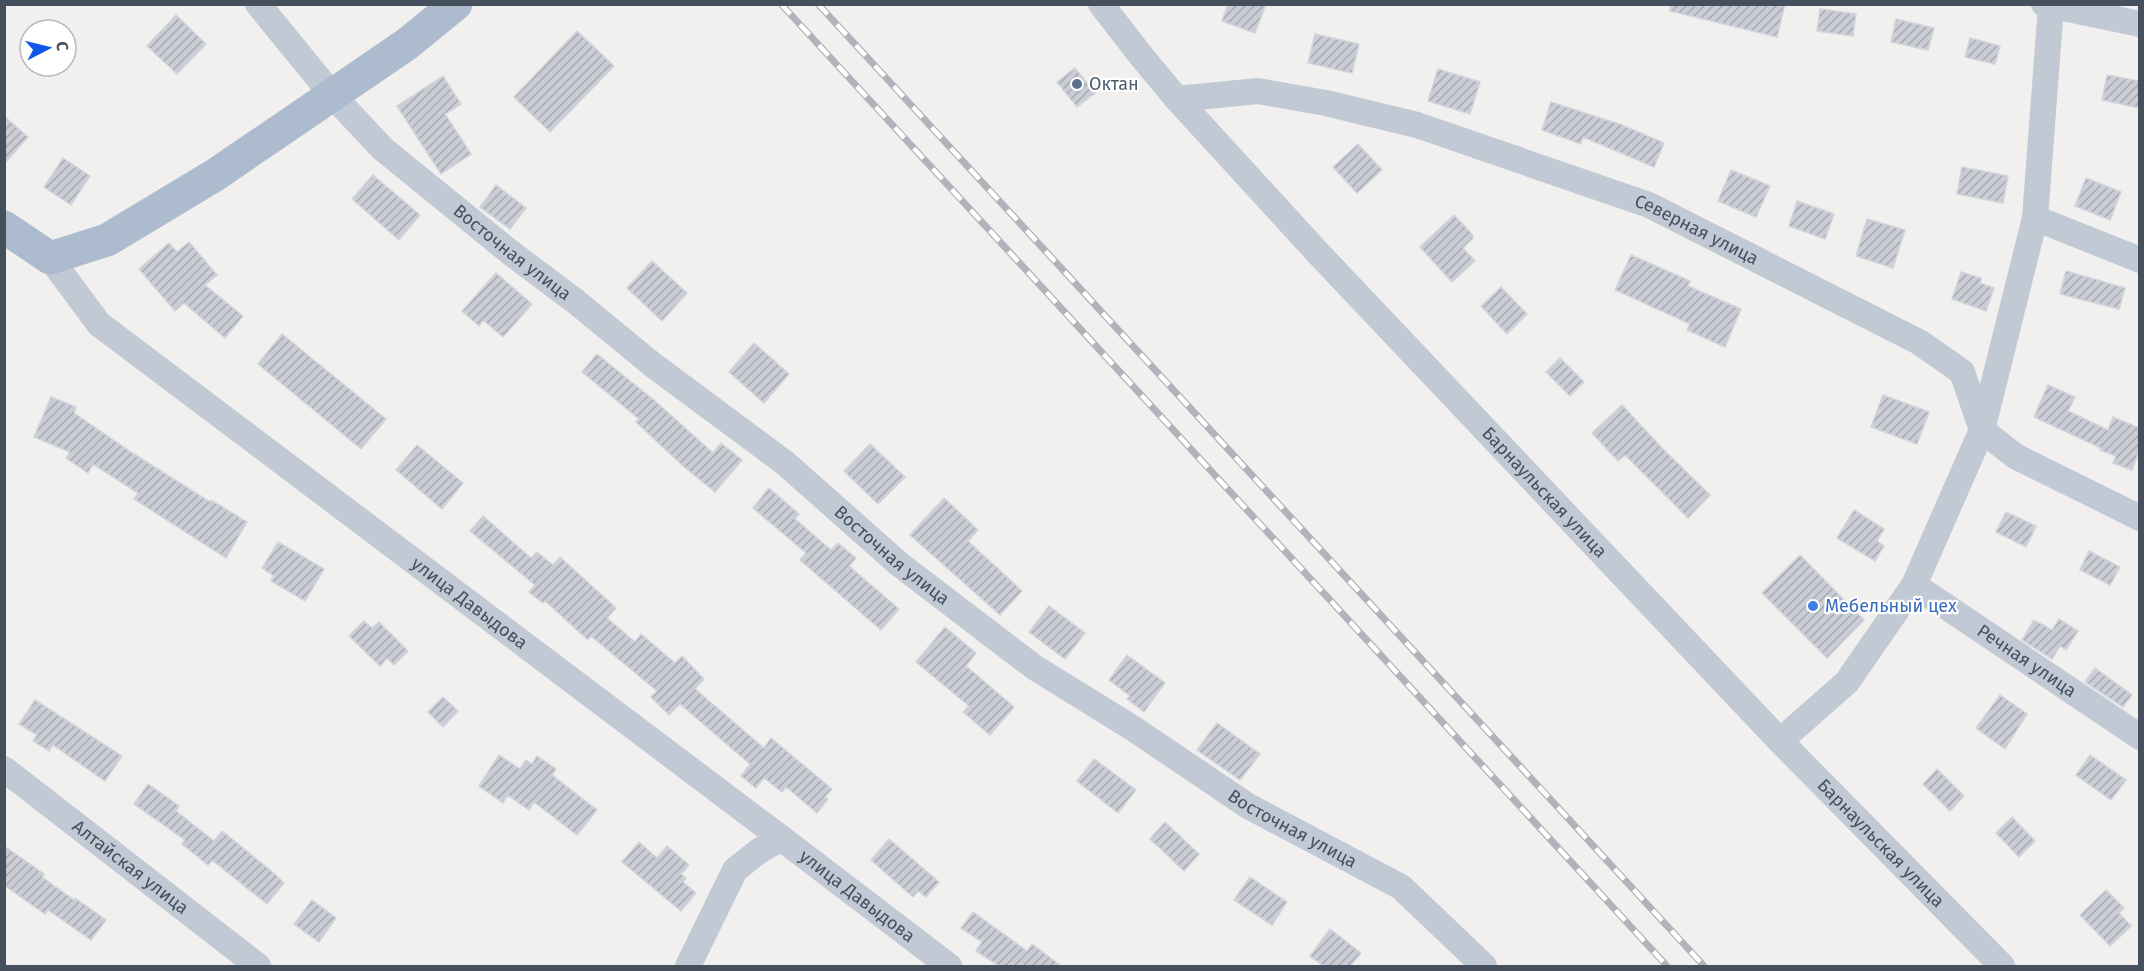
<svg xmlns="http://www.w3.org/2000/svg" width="2144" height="971" font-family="'Fira Sans',sans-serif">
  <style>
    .building { fill: url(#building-hatch); stroke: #d2d4db; stroke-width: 1.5 }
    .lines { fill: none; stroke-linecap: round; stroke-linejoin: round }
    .minor { stroke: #c1c9d5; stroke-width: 26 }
    .major { stroke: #adbbcf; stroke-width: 33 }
    .rail-casing { stroke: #b1b3ba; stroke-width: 7 }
    .rail { stroke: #fff; stroke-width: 4.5; stroke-dasharray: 14; stroke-linecap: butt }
    .service-dot { fill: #5c6f8a; stroke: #fff; stroke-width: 2 }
    .shop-dot { fill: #3f7fe0; stroke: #fff; stroke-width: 2 }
    .labels { text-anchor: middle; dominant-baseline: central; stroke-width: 4.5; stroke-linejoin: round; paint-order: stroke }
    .service-label { font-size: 18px; fill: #4e5e75; stroke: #fff; text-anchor: start }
    .street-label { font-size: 18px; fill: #46505d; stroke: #fff }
    .shop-label { font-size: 18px; fill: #366cbe; stroke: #fff; text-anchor: start }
  </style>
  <defs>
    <pattern id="building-hatch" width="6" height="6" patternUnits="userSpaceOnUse" patternTransform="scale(1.5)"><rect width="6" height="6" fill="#cacdd5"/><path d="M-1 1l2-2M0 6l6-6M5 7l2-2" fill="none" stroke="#a6a9b0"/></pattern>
  </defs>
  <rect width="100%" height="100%" fill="#f2efef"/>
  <path class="building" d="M 1228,4 L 1266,4 L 1255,33 L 1222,21 Z
    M 1671,4 L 1785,4 L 1777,37 L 1670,11 Z
    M 1820,9 L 1856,14 L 1853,36 L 1817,31 Z
    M 176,15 L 206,44 L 177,74 L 147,46 Z
    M 1896,19 L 1934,28 L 1928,50 L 1891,42 Z
    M 577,31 L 614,66 L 550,132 L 514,97 Z
    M 1315,34 L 1359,44 L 1352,73 L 1308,63 Z
    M 1970,38 L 2000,46 L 1995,64 L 1965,57 Z
    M 1075,68 L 1095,93 L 1077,107 L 1057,82 Z
    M 1438,69 L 1480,82 L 1470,114 L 1428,101 Z
    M 2107,75 L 2139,81 L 2139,108 L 2102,100 Z
    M 443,76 L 461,104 L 445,114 L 471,154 L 441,174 L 397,106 Z
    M 1551,102 L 1622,125 L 1664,143 L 1654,167 L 1583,137 L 1581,144 L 1542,130 Z
    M 4,116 L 28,137 L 4,164 Z
    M 1358,144 L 1382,170 L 1357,193 L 1333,167 Z
    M 63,158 L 90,176 L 71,205 L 44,187 Z
    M 1962,167 L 2008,176 L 2003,203 L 1957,194 Z
    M 1731,170 L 1770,186 L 1756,217 L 1718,201 Z
    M 373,175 L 420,215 L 399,240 L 352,199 Z
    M 2086,178 L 2121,192 L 2110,220 L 2075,206 Z
    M 496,185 L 526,208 L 510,229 L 480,207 Z
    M 1797,201 L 1834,214 L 1825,239 L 1789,226 Z
    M 1454,215 L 1472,234 L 1473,238 L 1463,248 L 1475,261 L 1452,282 L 1420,247 Z
    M 1867,219 L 1905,230 L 1893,268 L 1856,256 Z
    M 189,242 L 217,275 L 205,285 L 243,316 L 225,338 L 184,303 L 175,311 L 139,269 L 169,243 L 177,252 Z
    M 1631,255 L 1690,281 L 1688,286 L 1741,309 L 1725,347 L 1687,330 L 1690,324 L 1615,290 Z
    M 652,261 L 687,293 L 662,321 L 627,288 Z
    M 2066,271 L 2125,288 L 2119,309 L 2060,294 Z
    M 1961,272 L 1981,278 L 1980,283 L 1994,288 L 1986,311 L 1952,299 Z
    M 496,273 L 532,304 L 503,337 L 483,320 L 479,326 L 462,311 Z
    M 1501,287 L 1527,314 L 1507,334 L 1481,306 Z
    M 282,334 L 386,419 L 361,449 L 258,364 Z
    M 754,343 L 789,374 L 764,403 L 729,372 Z
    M 597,354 L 655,401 L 713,453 L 721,443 L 742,460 L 715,492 L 683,466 L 636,422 L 639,419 L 582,372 Z
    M 1560,358 L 1584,382 L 1570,396 L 1546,372 Z
    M 2048,385 L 2075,397 L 2068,411 L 2108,430 L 2113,417 L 2139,428 L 2139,451 L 2132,470 L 2113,463 L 2116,456 L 2100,450 L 2101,448 L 2034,417 Z
    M 1883,395 L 1929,412 L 1917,444 L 1871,427 Z
    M 51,397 L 76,407 L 74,413 L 131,452 L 210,502 L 211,500 L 247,522 L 226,558 L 134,499 L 138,493 L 93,464 L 88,473 L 66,458 L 70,452 L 34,437 Z
    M 1622,405 L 1664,450 L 1710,495 L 1688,518 L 1625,455 L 1618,461 L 1592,433 Z
    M 870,444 L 905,477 L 878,504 L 844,471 Z
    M 417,445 L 463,483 L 442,509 L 396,470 Z
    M 769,488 L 799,514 L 795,519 L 831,550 L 838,543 L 856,558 L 849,566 L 899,609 L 881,630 L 800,560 L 806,553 L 753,508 Z
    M 944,498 L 978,530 L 968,541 L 1022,591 L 1000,615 L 910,535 Z
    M 1854,510 L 1884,529 L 1877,541 L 1884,546 L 1875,561 L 1837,538 Z
    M 2006,512 L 2036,526 L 2026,547 L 1996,532 Z
    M 483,516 L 531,558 L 537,552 L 553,565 L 560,557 L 616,608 L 607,618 L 635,642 L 641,634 L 675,663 L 682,656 L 704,679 L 695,689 L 764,748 L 771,738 L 832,789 L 825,797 L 828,799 L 817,813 L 786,787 L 782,792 L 764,778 L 756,788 L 741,776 L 750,764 L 680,704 L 669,715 L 651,697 L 657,691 L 591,636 L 588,640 L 545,601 L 543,603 L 529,592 L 535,585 L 470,531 Z
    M 278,542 L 324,569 L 305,601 L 271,581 L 274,576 L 262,568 Z
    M 2089,551 L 2120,567 L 2110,585 L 2080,570 Z
    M 1800,555 L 1864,620 L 1827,658 L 1762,593 Z
    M 1049,606 L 1085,633 L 1065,659 L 1029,632 Z
    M 2059,619 L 2078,631 L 2066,650 L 2060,646 L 2052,659 L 2022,640 L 2034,620 L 2052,630 Z
    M 364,621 L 372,628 L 379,622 L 408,651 L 394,665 L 387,658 L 380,666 L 349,636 Z
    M 945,627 L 976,653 L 966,666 L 1014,707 L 990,735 L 963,712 L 969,706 L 916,662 Z
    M 1127,655 L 1165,683 L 1144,712 L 1127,699 L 1130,696 L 1109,680 Z
    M 2095,668 L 2132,695 L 2123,707 L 2085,682 Z
    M 2000,695 L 2027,714 L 2005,749 L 1976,728 Z
    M 443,697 L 458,711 L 443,727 L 428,712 Z
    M 35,700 L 122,756 L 105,781 L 53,745 L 49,751 L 33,741 L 37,735 L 19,724 Z
    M 1217,723 L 1260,754 L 1240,780 L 1197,750 Z
    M 499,755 L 520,769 L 526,760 L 532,764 L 537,756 L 556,769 L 552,775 L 597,810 L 577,835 L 534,802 L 529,810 L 508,795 L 503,803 L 479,786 Z
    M 2090,755 L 2126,780 L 2111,800 L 2076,775 Z
    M 1094,759 L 1136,790 L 1118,813 L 1077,781 Z
    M 1937,769 L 1964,796 L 1950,811 L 1923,784 Z
    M 148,784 L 179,806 L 176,811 L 214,841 L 222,831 L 275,874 L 284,883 L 267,904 L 212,860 L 208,865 L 182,844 L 185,840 L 134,804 Z
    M 2012,817 L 2035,841 L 2019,857 L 1996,833 Z
    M 1165,822 L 1199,854 L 1184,871 L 1150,839 Z
    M 889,839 L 939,882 L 926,897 L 918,891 L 913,897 L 871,860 Z
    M 639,842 L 657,858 L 667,846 L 689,865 L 681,874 L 686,878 L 683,882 L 696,893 L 681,911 L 622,862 Z
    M 4,846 L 44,874 L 42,877 L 74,900 L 75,898 L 106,920 L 91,940 L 48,910 L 45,914 L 4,885 Z
    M 1250,877 L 1287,902 L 1272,925 L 1234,900 Z
    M 2106,890 L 2124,908 L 2119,913 L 2131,926 L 2110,946 L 2080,915 Z
    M 312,900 L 336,918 L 319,942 L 294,924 Z
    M 973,912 L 1027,951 L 1032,944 L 1061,966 L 999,966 L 976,951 L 982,942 L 961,928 Z
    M 1330,929 L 1361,953 L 1350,966 L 1324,966 L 1310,956 Z"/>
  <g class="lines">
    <g class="minor">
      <path id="s1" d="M 258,4 L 333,96 L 383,149 L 511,253 L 575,301 L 653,365 L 785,463 L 899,564 L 1034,667 L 1134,729 L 1248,806 L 1401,887 L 1484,966"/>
      <path id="s2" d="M 1101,4 L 1142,57 L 1177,99 L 1318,253 L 1780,741 L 2002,966"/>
      <path d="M 2044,4 L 2140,24"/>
      <path id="s3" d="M 1177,99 L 1258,91 L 1326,103 L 1417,125 L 1649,205 L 1919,342 L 1962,372 L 1982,430 L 2015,456 L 2140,518"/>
      <path d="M 2035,218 L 2140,260"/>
      <path id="s4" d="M 50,258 L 99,324 L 781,838 L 949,966"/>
      <path id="s5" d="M 1914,585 L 2140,737"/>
      <path d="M 1780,741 L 1847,682 L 1914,585 L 1982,430 L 2035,218 L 2051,6"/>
      <path id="s6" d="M 4,769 L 258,966"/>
      <path d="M 688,966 L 735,870 L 759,851 L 781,838"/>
    </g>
    <path class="major" d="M 4,227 L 50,258 L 107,240 L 215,175 L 407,44 L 456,4"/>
    <g class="rail-casing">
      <path id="rail" d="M 781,4 L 1667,966
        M 818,4 L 1704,966"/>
    </g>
    <use href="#rail" class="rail"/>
  </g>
  <circle class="service-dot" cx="1077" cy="84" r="6"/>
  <circle class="shop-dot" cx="1813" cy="606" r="6"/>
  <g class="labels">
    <g class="service-label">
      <text x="1089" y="84">Октан</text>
    </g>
    <g class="street-label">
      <text stroke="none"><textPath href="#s3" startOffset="543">Северная улица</textPath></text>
      <text stroke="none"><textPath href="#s1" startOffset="357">Восточная улица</textPath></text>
      <text stroke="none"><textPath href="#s2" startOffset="660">Барнаульская улица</textPath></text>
      <text stroke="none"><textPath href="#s1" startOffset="843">Восточная улица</textPath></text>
      <text stroke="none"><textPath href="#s4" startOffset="546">улица Давыдова</textPath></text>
      <text stroke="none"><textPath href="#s5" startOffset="136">Речная улица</textPath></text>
      <text stroke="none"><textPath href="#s1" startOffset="1329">Восточная улица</textPath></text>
      <text stroke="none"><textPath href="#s2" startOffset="1146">Барнаульская улица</textPath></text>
      <text stroke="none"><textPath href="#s6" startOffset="160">Алтайская улица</textPath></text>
      <text stroke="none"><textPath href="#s4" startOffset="1032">улица Давыдова</textPath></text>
    </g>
    <g class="shop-label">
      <text x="1825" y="606">Мебельный цех</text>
    </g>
  </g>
  <rect width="2144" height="971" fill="none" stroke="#46505d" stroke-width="12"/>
  <g transform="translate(48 48) rotate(83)"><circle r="28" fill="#ffffff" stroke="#b5b9be" stroke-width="1.5"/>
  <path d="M0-4.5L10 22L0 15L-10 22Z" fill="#0f57ec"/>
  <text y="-9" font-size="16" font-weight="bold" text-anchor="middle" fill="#46505d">С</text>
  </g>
</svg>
